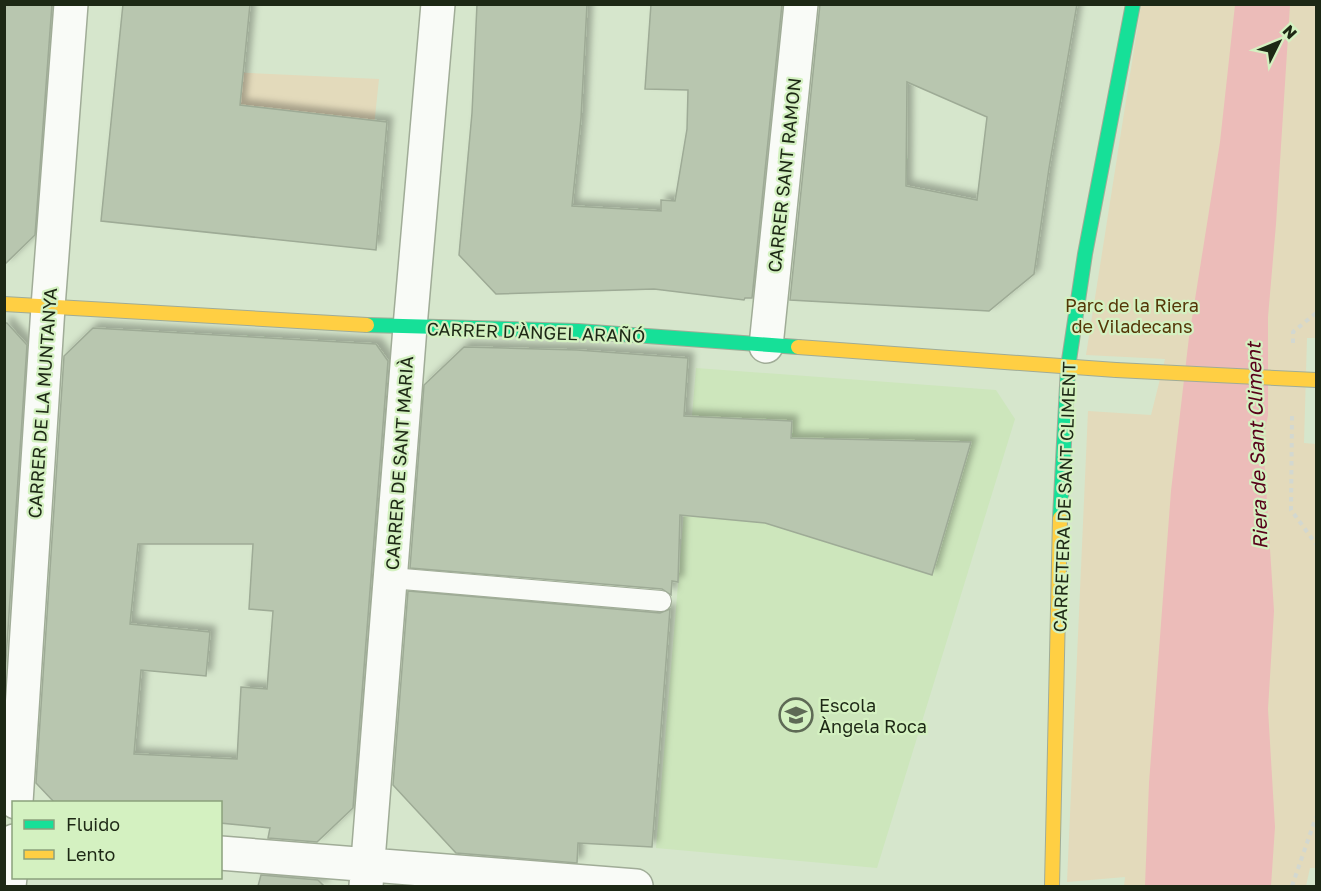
<svg xmlns="http://www.w3.org/2000/svg" width="1321" height="891" font-family="'Golos Text',sans-serif">
  <style>
    .built { fill: #cde6bc }
    .green { fill: #e3dabb }
    .water { fill: #ecbcb9 }
    .building { fill: #b8c6af; stroke: #9eab96; stroke-width: 1.5; fill-rule: evenodd; filter: url(#shadow) }
    .lines { fill: none; stroke-linecap: round; stroke-linejoin: round }
    .lane-casing { stroke: #a0ac97; stroke-width: 22 }
    .street-casing { stroke: #a0ac97; stroke-width: 36 }
    .fast-casing { stroke: #a0ac97; stroke-width: 16 }
    .slow-casing { stroke: #a0ac97; stroke-width: 16 }
    .path { stroke: #d3d8d0; stroke-width: 4; stroke-dasharray: 4.5 4.5; stroke-linecap: butt }
    .lane { stroke: #f9fbf7; stroke-width: 20 }
    .street { stroke: #f9fbf7; stroke-width: 33 }
    .fast { stroke: #16e098; stroke-width: 14 }
    .slow { stroke: #ffcf43; stroke-width: 14 }
    .slow-bridge-casing { stroke: #a0ac97; stroke-width: 16; stroke-linecap: butt }
    .slow-bridge { stroke: #ffcf43; stroke-width: 14 }
    .labels { text-anchor: middle; dominant-baseline: central; stroke-width: 4.5; stroke-linejoin: round; paint-order: stroke }
    .street-label { font-size: 18px; fill: #1d2815; stroke: #d4f1c1 }
    .park-label { font-size: 18px; fill: #543607; stroke: #d4f1c1 }
    .poi-label { font-size: 18px; fill: #1d2815; stroke: #d4f1c1; text-anchor: start }
    .water-label { font-size: 20px; font-style: italic; fill: #58001a; stroke: #d4f1c1 }
  </style>
  <defs>
    <filter id="shadow"><feDropShadow dx="5.5" dy="-5.5" stdDeviation="3" flood-color="#0004"/></filter>
  </defs>
  <rect width="100%" height="100%" fill="#d6e6cc"/>
  <path class="built" d="M 696,368 L 996,390 L 1015,419 L 877,868 L 656,848 Z"/>
  <path class="green" d="M 1141,5 L 1316,5 L 1316,338 L 1307,338 L 1304,443 L 1316,444 L 1316,868 L 1310,868 L 1306,886 L 1124,886 L 1125,877 L 1067,882 L 1088,411 L 1151,415 L 1165,359 L 1086,355 Z
    M 229,72 L 379,79 L 372,145 L 224,131 Z"/>
  <path class="water" d="M 1235,5 L 1290,5 L 1276,224 L 1268,317 L 1268,415 L 1263,440 L 1274,611 L 1268,709 L 1275,827 L 1271,886 L 1145,886 L 1149,783 L 1171,491 L 1189,337 L 1220,142 Z"/>
  <path class="building" d="M 4,4 L 52,4 L 35,235 L 4,265 Z
    M 123,4 L 250,4 L 240,105 L 387,122 L 376,250 L 101,221 Z
    M 477,4 L 587,4 L 581,118 L 572,206 L 661,211 L 661,200 L 675,201 L 687,129 L 688,90 L 645,89 L 651,4 L 782,4 L 752,298 L 745,298 L 744,300 L 654,289 L 496,294 L 459,255 L 472,113 Z
    M 820,4 L 1077,4 L 1049,168 L 1034,274 L 989,311 L 790,300 ZM 907,82 L 987,117 L 977,200 L 906,186 Z
    M 4,323 L 7,323 L 27,345 L 4,689 Z
    M 93,328 L 376,344 L 388,361 L 353,808 L 317,842 L 268,838 L 270,828 L 220,823 L 220,802 L 54,802 L 36,783 L 64,356 ZM 138,544 L 253,544 L 249,609 L 273,611 L 267,689 L 241,687 L 237,759 L 134,754 L 141,670 L 206,676 L 210,632 L 130,624 Z
    M 464,347 L 577,350 L 688,358 L 684,416 L 792,421 L 791,438 L 971,442 L 932,575 L 765,523 L 680,515 L 678,582 L 672,581 L 671,595 L 662,589 L 410,568 L 424,385 Z
    M 408,591 L 660,613 L 670,609 L 652,847 L 578,843 L 577,863 L 456,853 L 393,785 Z
    M 261,875 L 318,880 L 324,886 L 258,886 Z"/>
  <g class="lines">
    <g class="lane-casing">
      <path id="lane" d="M 391,578 L 661,601"/>
    </g>
    <g class="street-casing">
      <path id="street" d="M 766,346 L 801,4
        M 16,802 L 48,307 L 71,4
        M 220,853 L 636,886
        M 9,886 L 14,841
        M 366,886 L 410,327 L 438,4"/>
    </g>
    <g class="fast-casing">
      <path id="fast" d="M 367,325 L 578,331 L 798,347
        M 1060,518 L 1068,367 L 1085,254 L 1133,4"/>
    </g>
    <g class="slow-casing">
      <path id="slow" d="M 4,304 L 367,325
        M 798,347 L 1116,370
        M 1052,886 L 1060,518"/>
    </g>
    <path class="path" d="M 1293,343 L 1293,332 L 1316,313
      M 1292,416 L 1291,510 L 1316,544
      M 1292,886 L 1316,817"/>
    <use href="#lane" class="lane"/>
    <use href="#street" class="street"/>
    <use href="#fast" class="fast"/>
    <use href="#slow" class="slow"/>
    <g class="slow-bridge-casing">
      <path id="slow-bridge" d="M 1116,370 L 1316,380"/>
    </g>
    <use href="#slow-bridge" class="slow-bridge"/>
  </g>
  <defs>
    <g id="school-ring" transform="scale(1.725)"><circle r="9.5" fill="#d4f1c1" stroke="#5e6a55" stroke-width="1.5"/><path d="M0-5L7-2L0 1L-7-2ZM-4 1L0 2.5L4 1V4Q0 6-4 4Z" fill="#5e6a55"/></g>
  </defs>
  <g fill-rule="evenodd">
    <use href="#school-ring" x="796" y="715"/>
  </g>
  <g class="labels">
    <g class="street-label">
      <text transform="translate(784 175) rotate(-84)">CARRER SANT RAMON</text>
      <text transform="translate(536 332) rotate(2)">CARRER D'ÀNGEL ARAÑÓ</text>
      <text transform="translate(42 403) rotate(-86)">CARRER DE LA MUNTANYA</text>
      <text transform="translate(399 463) rotate(-86)">CARRER DE SANT MARIÀ</text>
      <text transform="translate(1064 497) rotate(-88)">CARRETERA DE SANT CLIMENT</text>
    </g>
    <g class="park-label">
      <text x="1132" y="305">Parc de la Riera<tspan x="1132" dy="21">de Viladecans</tspan></text>
    </g>
    <g class="poi-label">
      <text x="819" y="705">Escola<tspan x="819" dy="21">Àngela Roca</tspan></text>
    </g>
    <g class="water-label">
      <text transform="translate(1256 446) rotate(-92)">Riera de Sant Climent</text>
    </g>
  </g>
  <rect width="1321" height="891" fill="none" stroke="#1d2815" stroke-width="12"/>
  <rect x="12" y="801" width="210" height="78" fill="#d4f1c1" stroke="#8ba17c" stroke-width="1.5"/>
  <rect x="24" y="820" width="30" height="9" fill="#16e098" stroke="#8ba17c" stroke-width="1.5"/>
  <text x="66" y="831" font-size="18" fill="#1d2815">Fluido</text>
  <rect x="24" y="850" width="30" height="9" fill="#ffcf43" stroke="#8ba17c" stroke-width="1.5"/>
  <text x="66" y="861" font-size="18" fill="#1d2815">Lento</text>
  <g transform="translate(1279 42) rotate(47)" stroke="#d4f1c1" stroke-width="4.5" paint-order="stroke">
  <path d="M0-4.5L10 22L0 15L-10 22Z" fill="#1d2815"/>
  <text y="-9" font-size="16" font-weight="bold" text-anchor="middle" fill="#1d2815">N</text>
  </g>
</svg>
